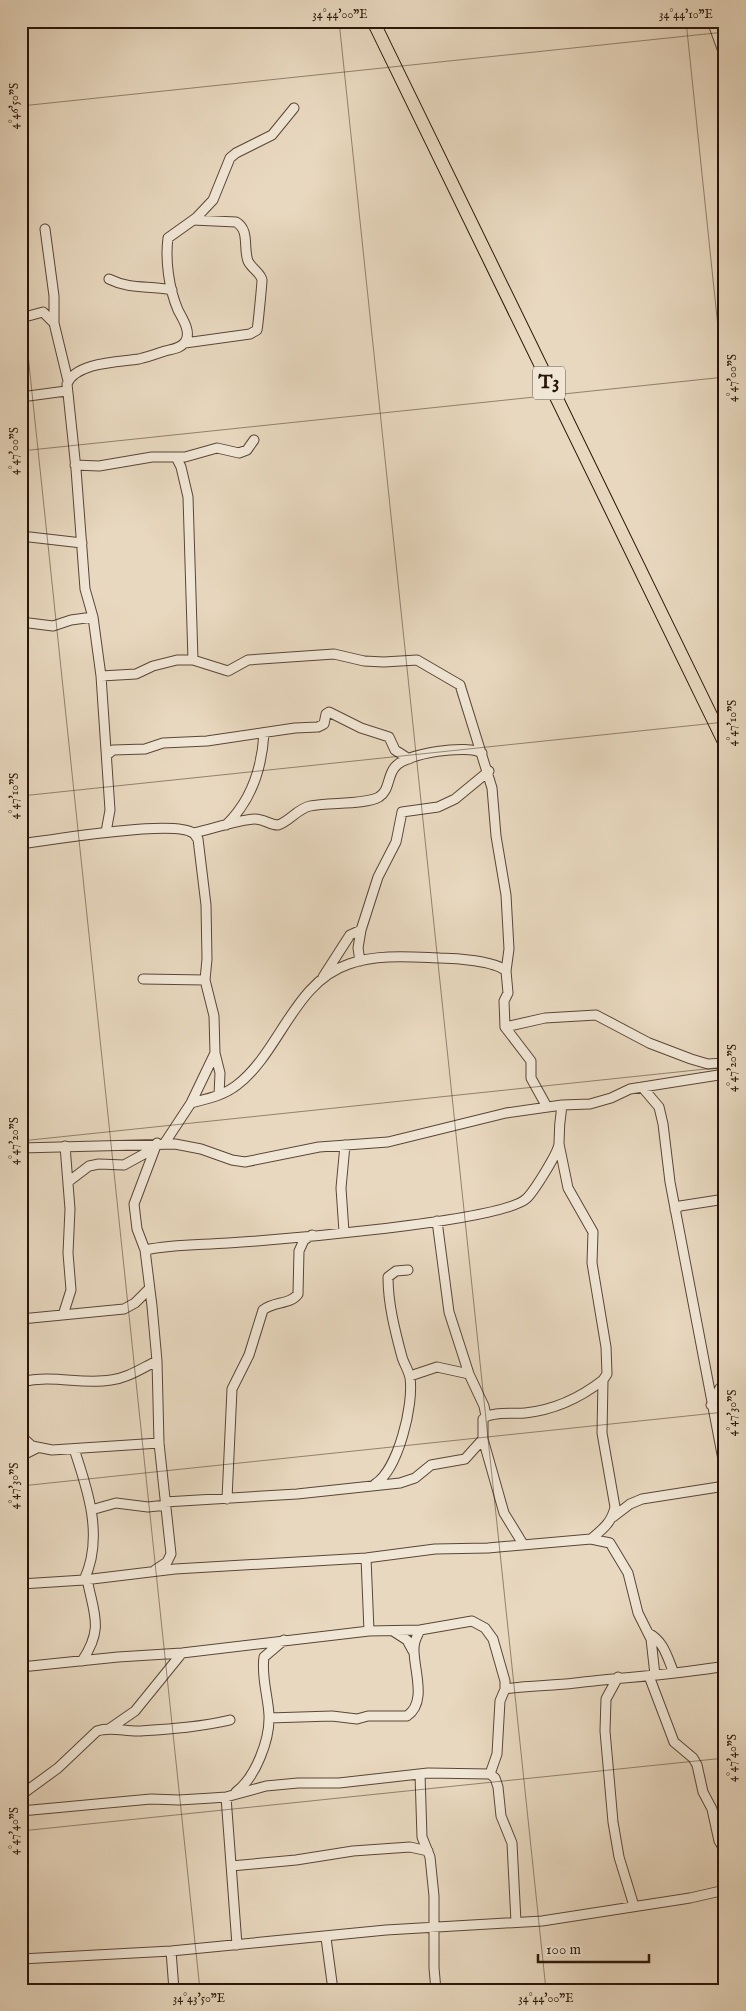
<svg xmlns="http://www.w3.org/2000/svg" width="746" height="2011" font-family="'IM FELL English',serif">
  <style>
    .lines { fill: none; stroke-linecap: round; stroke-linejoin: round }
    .minor-casing { stroke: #5a4636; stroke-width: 11 }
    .highway-casing { stroke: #2a1609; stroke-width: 14 }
    .minor { stroke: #f0e6d5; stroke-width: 9 }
    .highway { stroke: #e8d8bf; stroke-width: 12 }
    .ticks { fill: none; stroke: #2a1609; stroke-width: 1; stroke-opacity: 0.45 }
    .labels { text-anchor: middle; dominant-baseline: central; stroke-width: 4; stroke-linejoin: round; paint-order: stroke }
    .shield { fill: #f0e6d5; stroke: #655446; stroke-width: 1 }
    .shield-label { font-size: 19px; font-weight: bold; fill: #2a1609 }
    .neatline { fill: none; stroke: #2a1609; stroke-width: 2 }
    .ticks-label { font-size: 12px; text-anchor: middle; fill: #2a1609 }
  </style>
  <rect width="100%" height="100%" fill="#e8d8bf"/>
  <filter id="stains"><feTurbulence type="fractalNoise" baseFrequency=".004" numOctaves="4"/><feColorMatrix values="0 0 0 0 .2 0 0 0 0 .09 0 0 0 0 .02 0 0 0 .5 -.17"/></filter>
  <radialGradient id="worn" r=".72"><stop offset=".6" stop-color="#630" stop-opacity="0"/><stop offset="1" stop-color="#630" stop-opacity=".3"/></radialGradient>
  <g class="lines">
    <g class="minor-casing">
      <path id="minor" d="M 712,21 L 725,57
        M 45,229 L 54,296 L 54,323
        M 109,279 C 131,290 148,285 172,290
        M 21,318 L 43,312 L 54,323 L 68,381
        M 185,343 L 250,334 L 257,330 C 258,326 262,283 262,280 C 261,273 251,268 248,261 C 243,248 250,230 236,222 L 193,220
        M 21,397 L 66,391
        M 176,457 L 181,467 L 188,497 L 193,660
        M 75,465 L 99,466 L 152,457 L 185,457 L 217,448 L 239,453 L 247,450 L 254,440
        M 21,536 L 82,543
        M 21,622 L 53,626 L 71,620 L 93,617
        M 101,676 L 136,674 L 153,666 L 177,660 L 193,660 L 228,671 L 248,660 L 334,654 L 364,661 L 384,662 L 417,660 L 460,685 L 492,788 L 496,836 L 506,895 L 509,949 L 506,971
        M 107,755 L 113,750 L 145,749 L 163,743 L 207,741 L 295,728 L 318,727 L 324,724 L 326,714 L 329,712 L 361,728 L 389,737 L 395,750 L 409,759
        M 226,825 C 252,800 262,768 264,733
        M 106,832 L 110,810 L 101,676 L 93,617 L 85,589 L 76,469 L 67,384 C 76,362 120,362 139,359 C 148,357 156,354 165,351 C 172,349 180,349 185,342 C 192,332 182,318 178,310 C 169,289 165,260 168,238 L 196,218 L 213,200 L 230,158 L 236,153 L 272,135 L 294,108
        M 193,833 C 214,829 235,820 255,819 C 265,819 269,825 278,825 C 290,821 297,809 310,806 C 328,802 365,805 379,797 C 390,790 387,776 395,767 C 406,753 468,744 482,753
        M 21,844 C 50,840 174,819 193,833 C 195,834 196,837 198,839 L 206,905 L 207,959 L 205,980 L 214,1016 L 215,1053 L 191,1103 L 164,1144
        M 360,961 L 358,948 L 361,930 L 378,877 L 396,842 L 402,812 L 438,807 L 455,799 L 489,771
        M 323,977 L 350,935 L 361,930
        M 143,979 L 205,980
        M 505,1027 L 545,1018 L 596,1015 L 649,1043 L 691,1059 L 708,1064 L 725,1063
        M 215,1053 L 220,1073 L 219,1095
        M 642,1087 L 659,1107 L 663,1124 L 670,1182 L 725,1470
        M 191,1103 C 206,1099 223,1096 237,1085 C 280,1052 294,982 349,964 C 377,954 411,957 440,958 C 456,958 495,961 506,971 L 508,993 L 504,1001 L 505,1027 L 531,1061 L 531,1078 L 547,1107
        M 559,1144 L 568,1188 L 593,1232 L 592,1263 L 606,1347 L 607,1374 L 603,1380 L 602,1433 L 615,1507 C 612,1522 603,1529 591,1539
        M 21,1148 L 175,1144 L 201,1149 L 232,1160 L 245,1162 L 319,1147 L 388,1142 L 506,1113 L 562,1105 L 590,1104 L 611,1098 L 630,1089 L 725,1074
        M 68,1182 L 89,1166 L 99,1164 L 124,1165 L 155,1148
        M 675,1210 L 680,1206 L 725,1199
        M 437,1221 L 449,1312 L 469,1374 L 484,1406 L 486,1416
        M 344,1232 L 341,1188 L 345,1145
        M 145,1250 C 173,1244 200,1245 228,1243 C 273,1240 504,1222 527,1198 C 534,1191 559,1152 559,1143 C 559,1130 560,1118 562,1105
        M 63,1315 L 71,1290 L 68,1253 L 70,1209 L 65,1146
        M 21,1319 L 124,1309 L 135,1303 L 149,1289
        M 410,1376 L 437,1367 L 469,1374
        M 21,1382 C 54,1374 80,1385 111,1380 C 128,1378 142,1368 157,1361
        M 711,1405 L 720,1388 L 725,1386
        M 21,1436 L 32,1446 L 52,1450 L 159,1443
        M 74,1449 C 88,1490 104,1538 84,1580
        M 21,1456 L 37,1448
        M 375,1484 C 398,1470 414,1405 410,1378 C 409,1371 404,1364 402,1357 C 395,1331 388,1304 388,1277 L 396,1271 L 408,1270
        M 227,1499 L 232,1389 L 249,1355 L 263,1310 C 274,1301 290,1305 298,1294 L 299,1251 L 304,1240 L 312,1235
        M 165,1502 L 297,1494 L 400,1483 L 415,1478 L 431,1465 L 465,1459 L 483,1439
        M 91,1510 L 116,1503 L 148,1507 L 166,1505
        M 613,1517 L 630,1504 L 642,1499 L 725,1486
        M 523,1544 L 504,1513 L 483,1439 L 483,1419 C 490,1411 514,1414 525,1413 C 553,1410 580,1398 603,1380
        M 366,1558 L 369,1631
        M 155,1570 L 167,1562 L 171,1554 L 159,1443 L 157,1361 L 152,1306 L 145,1250 L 137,1229 L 134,1204 L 157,1143
        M 21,1584 L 84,1580 L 175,1569 L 366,1558 L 435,1549 L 488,1548 L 591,1539 L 610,1543 L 628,1573 L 638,1613 L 651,1639 L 655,1675
        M 393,1631 L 407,1640 L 413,1651
        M 648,1633 C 664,1641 667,1657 674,1673
        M 82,1661 C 104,1628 94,1615 87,1579
        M 21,1667 L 118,1657 L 182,1653 L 369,1631 L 420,1630 L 472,1621 L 485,1628 L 493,1639 L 505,1681 L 505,1689 L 500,1701 L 497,1754 L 490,1774
        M 649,1676 L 674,1742 L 693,1758 L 697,1765 L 703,1792 L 712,1809 L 719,1841 L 725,1851
        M 618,1677 L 606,1699 L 605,1731 L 613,1822 L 619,1857 L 634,1906
        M 505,1689 C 529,1685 551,1686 575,1683 C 625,1677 675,1675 725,1666
        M 269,1718 L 332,1716 L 357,1719 L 368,1716 L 407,1716 C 428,1702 413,1668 414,1648 C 414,1641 417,1636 420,1630
        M 109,1729 L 135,1711 L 182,1653
        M 420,1774 L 422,1837 L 430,1857 L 434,1896 L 434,1968 L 436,1990
        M 236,1792 C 256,1777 270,1739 269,1715 C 268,1696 261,1676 264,1657 L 284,1640
        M 21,1795 L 58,1768 L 97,1731 C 111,1726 126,1732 140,1731 C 169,1729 201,1727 230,1720
        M 226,1797 L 237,1945
        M 21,1811 L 151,1799 L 179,1800 L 212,1798 L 226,1797 L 266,1786 L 298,1783 L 339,1783 L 428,1773 L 490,1774 L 495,1778 L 498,1787 L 501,1816 L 512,1843 L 516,1922
        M 231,1866 L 296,1860 L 353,1851 L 410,1847 L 428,1851
        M 326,1938 L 333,1990
        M 171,1951 L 174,1990
        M 21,1959 L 171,1951 L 386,1930 L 542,1921 L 690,1898 L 725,1890"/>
    </g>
    <g class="highway-casing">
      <path id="highway" d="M 373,21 L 725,744"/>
    </g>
    <use href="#minor" class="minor"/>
    <use href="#highway" class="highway"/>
  </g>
  <path class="ticks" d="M 339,21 L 546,1990M 686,21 L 725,394M 21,106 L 725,32M 21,288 L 200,1990M 21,451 L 725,377M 21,796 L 725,722M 21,1141 L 725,1067M 21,1486 L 725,1412M 21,1831 L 725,1758"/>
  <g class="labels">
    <rect class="shield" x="533" y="366.5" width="32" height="33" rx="4"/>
    <g class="shield-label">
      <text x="549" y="383">T3</text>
    </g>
  </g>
  <rect width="746" height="2011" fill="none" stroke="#e8d8bf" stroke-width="55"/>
  <path d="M538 1954v8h111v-8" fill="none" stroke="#2a1609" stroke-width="2.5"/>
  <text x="546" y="1954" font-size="15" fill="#2a1609" stroke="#f0e6d5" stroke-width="4" paint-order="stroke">100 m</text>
  <rect x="28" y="28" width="690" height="1956" class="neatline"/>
  <g class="ticks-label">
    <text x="340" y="18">34°44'00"E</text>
    <text x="686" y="18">34°44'10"E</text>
    <text transform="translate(14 106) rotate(-90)" y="4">4°46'50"S</text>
    <text transform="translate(732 378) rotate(-90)" y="4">4°47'00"S</text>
    <text transform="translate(14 451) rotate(-90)" y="4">4°47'00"S</text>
    <text transform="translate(732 723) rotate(-90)" y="4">4°47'10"S</text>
    <text transform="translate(14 796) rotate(-90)" y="4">4°47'10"S</text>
    <text transform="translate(732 1068) rotate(-90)" y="4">4°47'20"S</text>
    <text transform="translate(14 1141) rotate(-90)" y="4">4°47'20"S</text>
    <text transform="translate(732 1413) rotate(-90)" y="4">4°47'30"S</text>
    <text transform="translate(14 1486) rotate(-90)" y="4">4°47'30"S</text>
    <text transform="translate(732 1758) rotate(-90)" y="4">4°47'40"S</text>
    <text transform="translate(14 1831) rotate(-90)" y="4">4°47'40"S</text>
    <text x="199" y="2002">34°43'50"E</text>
    <text x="546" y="2002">34°44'00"E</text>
  </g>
  <rect width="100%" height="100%" filter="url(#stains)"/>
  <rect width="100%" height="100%" fill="url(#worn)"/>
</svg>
